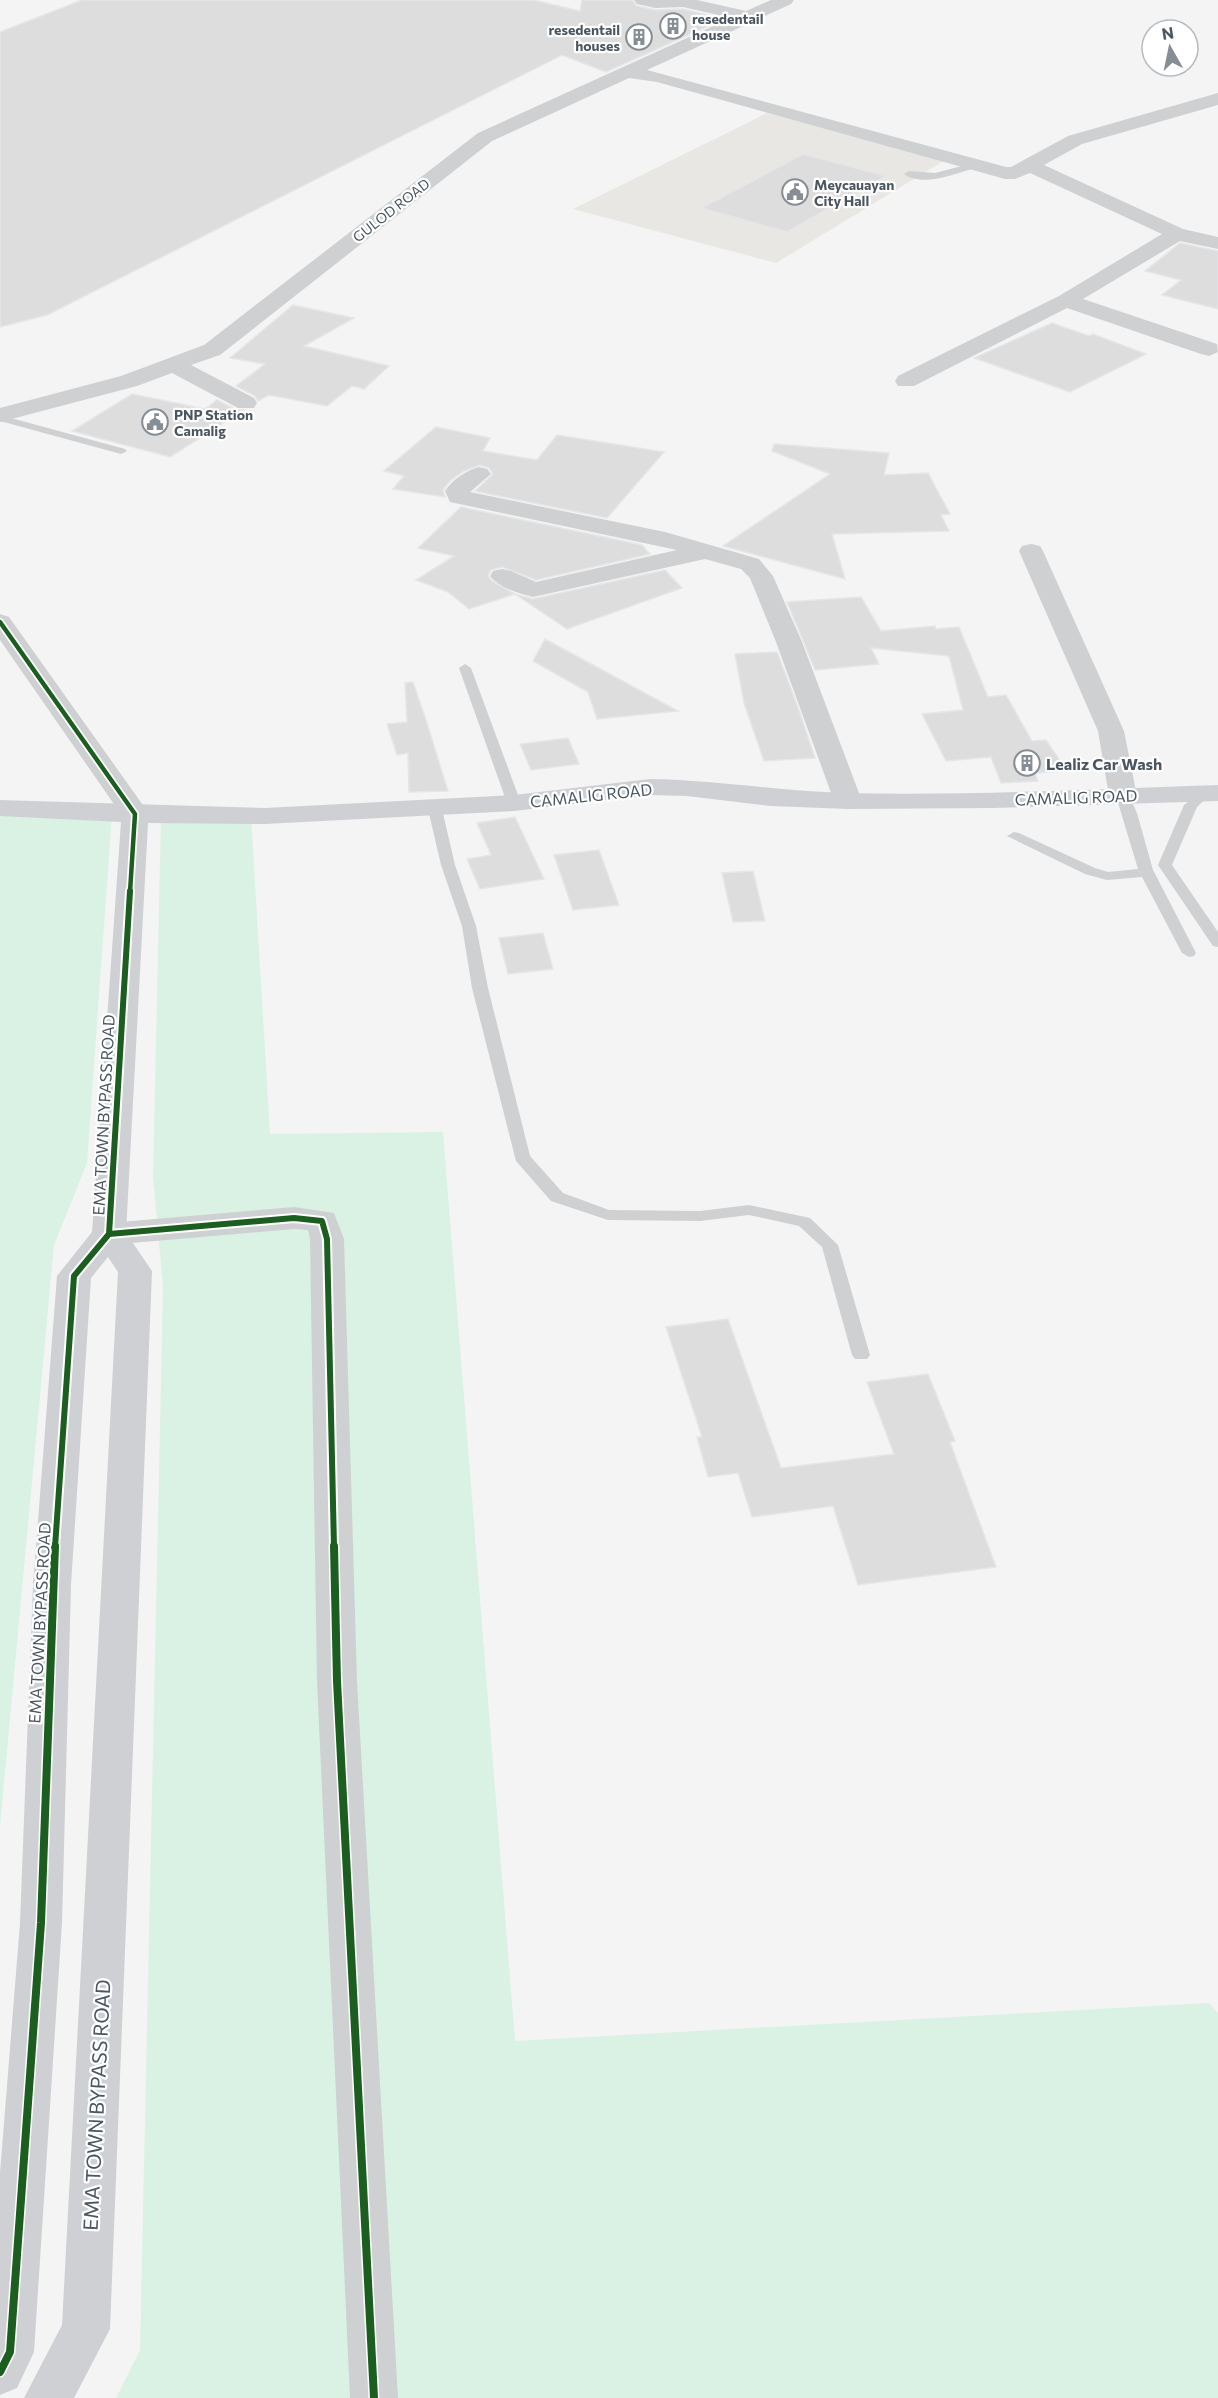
<svg xmlns="http://www.w3.org/2000/svg" width="1218" height="2398" font-family="Commissioner,sans-serif">
  <style>
    .commercial { fill: #e8e7e3 }
    .green { fill: #d9f2e3 }
    .building { fill: #ddddde; stroke: #e5e6e7; stroke-width: 1.5 }
    .lines { fill: none; stroke-linecap: round; stroke-linejoin: round }
    .lane { fill: #ced0d2; fill-rule: evenodd }
    .street { fill: #ced0d2; fill-rule: evenodd }
    .secondary { fill: #ced0d4; fill-rule: evenodd }
    .cycleway-far2-casing { stroke: #fff; stroke-width: 8 }
    .cycleway-far1-casing { stroke: #fff; stroke-width: 10 }
    .cycleway-casing { stroke: #fff; stroke-width: 11 }
    .cycleway-far2 { stroke: #1b5e20; stroke-width: 4.5 }
    .cycleway-far1 { stroke: #1b5e20; stroke-width: 6 }
    .cycleway { stroke: #1b5e20; stroke-width: 8 }
    .labels { text-anchor: middle; dominant-baseline: central; stroke-width: 4.5; stroke-linejoin: round; paint-order: stroke }
    .far-poi-label { font-size: 14px; font-weight: bold; fill: #4a5661; stroke: #fff; text-anchor: start }
    .far-street-label { font-size: 14px; fill: #4a5661; stroke: #fff }
    .poi-label { font-size: 16px; font-weight: bold; fill: #4a5661; stroke: #fff; text-anchor: start }
    .street-label { font-size: 16px; fill: #4a5661; stroke: #fff }
    .near-street-label { font-size: 20px; fill: #4a5661; stroke: #fff }
  </style>
  <rect width="100%" height="100%" fill="#f4f4f4"/>
  <path class="commercial" d="M 767,113 L 945,160 L 776,263 L 573,209 Z"/>
  <path class="green" d="M 0,809 L 112,814 L 87,1163 L 54,1245 L 0,1826 Z
    M 161,815 L 251,816 L 270,1134 L 443,1132 L 515,2041 L 1209,2003 L 1218,2013 L 1218,2398 L 116,2398 L 140,2350 L 163,1287 L 153,1177 Z"/>
  <path class="building" d="M 82,0 L 533,0 L 580,11 L 582,0 L 632,0 L 637,6 L 655,10 L 683,9 L 724,19 L 606,72 L 562,55 L 47,315 L 0,327 L 0,32 Z
    M 803,154 L 886,176 L 787,232 L 702,208 Z
    M 1180,243 L 1218,251 L 1218,309 L 1162,295 L 1181,280 L 1145,271 Z
    M 293,305 L 354,318 L 304,346 L 389,366 L 364,389 L 352,386 L 327,406 L 269,395 L 258,401 L 255,396 L 236,386 L 265,364 L 230,358 Z
    M 1052,323 L 1089,336 L 1093,334 L 1146,354 L 1070,392 L 974,358 Z
    M 132,394 L 205,409 L 217,400 L 237,410 L 244,410 L 170,457 L 72,431 Z
    M 436,427 L 490,438 L 483,451 L 537,460 L 557,435 L 664,452 L 607,518 L 475,491 L 493,474 L 489,468 L 480,465 L 464,471 L 450,481 L 443,490 L 445,497 L 393,489 L 404,476 L 384,471 Z
    M 774,444 L 889,453 L 884,475 L 928,473 L 950,514 L 941,515 L 949,531 L 832,534 L 845,579 L 723,546 L 830,474 L 772,451 Z
    M 461,507 L 642,545 L 650,554 L 536,580 L 502,567 L 491,570 L 488,576 L 492,581 L 515,594 L 533,599 L 665,570 L 682,588 L 567,629 L 515,594 L 469,609 L 448,592 L 416,580 L 454,556 L 418,548 Z
    M 861,597 L 881,631 L 935,626 L 936,629 L 959,627 L 988,697 L 1006,695 L 1032,741 L 1046,740 L 1067,771 L 1035,773 L 1038,781 L 1001,783 L 991,757 L 946,761 L 922,714 L 963,710 L 949,656 L 871,648 L 879,664 L 815,670 L 787,602 Z
    M 545,639 L 678,711 L 597,719 L 588,692 L 533,661 Z
    M 777,652 L 799,710 L 815,758 L 764,761 L 744,703 L 735,654 Z
    M 413,682 L 426,720 L 448,791 L 409,792 L 408,753 L 397,755 L 387,724 L 407,722 L 405,683 Z
    M 568,738 L 579,764 L 531,770 L 520,744 Z
    M 515,817 L 544,879 L 480,889 L 467,859 L 491,855 L 477,823 Z
    M 599,850 L 619,905 L 573,910 L 554,855 Z
    M 753,871 L 765,921 L 733,922 L 722,873 Z
    M 543,933 L 553,969 L 508,974 L 499,938 Z
    M 728,1319 L 781,1468 L 894,1454 L 867,1382 L 928,1374 L 955,1441 L 950,1442 L 996,1567 L 858,1585 L 833,1506 L 752,1517 L 738,1473 L 708,1477 L 697,1437 L 702,1437 L 666,1327 Z"/>
  <g class="lines">
    <path class="lane" d="M 973,163 L 978,166 L 976,168 C 955,173 924,188 904,174 L 909,171 L 935,173 Z
      M 0,415 L 125,449 L 127,451 L 121,454 L 0,421 Z
      M 465,664 L 471,668 L 521,803 L 519,806 L 514,807 L 507,803 L 459,668 Z
      M 1205,789 L 1212,793 L 1197,807 L 1172,865 L 1218,932 L 1218,947 L 1213,946 L 1158,865 L 1184,805 Z
      M 1123,792 L 1128,793 L 1137,813 L 1153,870 L 1196,953 L 1194,956 L 1189,957 L 1182,953 L 1142,877 L 1107,880 L 1085,874 L 1007,836 L 1014,832 L 1019,833 L 1095,868 L 1108,872 L 1138,869 L 1116,796 Z
      M 435,805 L 442,809 L 455,865 L 476,926 L 488,988 L 530,1156 L 563,1193 L 609,1210 L 700,1211 L 749,1205 L 810,1218 L 838,1245 L 870,1355 L 867,1359 L 855,1359 L 852,1355 L 822,1247 L 799,1226 L 749,1215 L 700,1221 L 608,1220 L 551,1201 L 516,1161 L 472,988 L 462,926 L 441,865 L 428,809 Z"/>
    <path class="street" d="M 634,0 L 697,0 L 746,11 L 771,0 L 794,0 L 791,4 L 647,70 L 1006,167 L 1011,167 L 1068,136 L 1218,93 L 1218,105 L 1082,144 L 1044,165 L 1183,229 L 1218,237 L 1218,249 L 1180,241 L 1083,299 L 1217,344 L 1218,352 L 1209,356 L 1201,354 L 1067,308 L 914,386 L 898,386 L 895,381 L 898,376 L 1059,296 L 1162,234 L 1030,173 L 1015,179 L 1005,179 L 657,82 L 629,78 L 492,141 L 220,355 L 191,365 L 254,398 L 257,403 L 254,408 L 238,408 L 172,373 L 137,386 L 0,422 L 0,408 L 121,376 L 204,345 L 478,133 L 731,18 L 683,7 L 655,8 L 637,4 Z
      M 479,467 L 487,469 L 491,474 L 470,492 L 665,532 L 759,559 L 773,576 L 802,642 L 862,801 L 858,807 L 848,809 L 838,807 L 834,801 L 776,642 L 750,578 L 741,569 L 705,559 L 533,597 C 520,594 498,587 490,576 L 493,571 L 502,569 L 511,571 L 536,582 L 677,550 L 450,502 L 445,491 C 452,480 467,470 479,467 Z
      M 1031,544 L 1040,546 L 1043,551 L 1124,731 L 1137,796 L 1133,802 L 1123,804 L 1113,802 L 1109,796 L 1098,731 L 1019,551 L 1022,546 Z
      M 0,614 L 9,617 L 145,808 L 149,814 L 145,820 L 135,822 L 125,820 L 0,640 Z
      M 294,1207 L 334,1213 L 344,1239 L 357,1681 L 398,2398 L 350,2398 L 317,1681 L 310,1239 L 308,1230 L 294,1229 L 109,1245 L 97,1242 L 92,1234 L 97,1226 L 109,1223 Z"/>
    <path class="secondary" d="M 650,779 C 715,780 780,791 845,793 C 969,796 1094,789 1218,785 L 1218,801 L 993,808 L 848,809 L 771,806 L 687,796 L 650,795 L 514,811 L 265,824 L 148,823 L 126,1233 L 152,1271 L 110,2329 L 74,2398 L 24,2398 L 62,2325 L 118,1272 L 108,1257 L 91,1278 L 71,1585 L 62,1923 L 34,2352 L 17,2388 L 0,2395 L 0,2173 L 20,1923 L 33,1585 L 57,1276 L 92,1232 L 121,822 L 0,816 L 0,800 L 265,808 L 514,795 Z"/>
    <g class="cycleway-far2-casing">
      <path id="cycleway-far2" d="M 0,622 L 135,814 L 130,892"/>
    </g>
    <g class="cycleway-far1-casing">
      <path id="cycleway-far1" d="M 109,1234 L 294,1218 L 322,1221 L 327,1239 L 334,1547
        M 55,1547 L 74,1276 L 109,1234 L 130,891"/>
    </g>
    <g class="cycleway-casing">
      <path id="cycleway" d="M 334,1546 L 337,1681 L 374,2398
        M 0,2372 L 10,2352 L 41,1923 L 55,1546"/>
    </g>
    <use href="#cycleway-far2" class="cycleway-far2"/>
    <use href="#cycleway-far1" class="cycleway-far1"/>
    <use href="#cycleway" class="cycleway"/>
  </g>
  <defs>
    <g id="building-ring" transform="scale(1.35)"><circle r="9.5" fill="#fff" stroke="#868d94" stroke-width="1.5"/><path d="M-4-6H4V6H1V3H-1V6H-4ZM-2.5-4.3h1.7v1.8h-1.7ZM.8-4.3h1.7v1.8H.8ZM-2.5-1h1.7V.8h-1.7ZM.8-1h1.7V.8H.8Z" fill="#868d94"/></g>
    <g id="civic-ring" transform="scale(1.35)"><circle r="9.5" fill="#fff" stroke="#868d94" stroke-width="1.5"/><path d="M-.6-6.5H3V-4.5H.6V-3L4-1V1h2V6H-6V1h2V-1L-.6-3ZM-1.2 2.5V6h2.4V2.5Z" fill="#868d94"/></g>
  </defs>
  <g fill-rule="evenodd">
    <use href="#building-ring" x="673" y="26"/>
    <use href="#building-ring" x="639" y="37"/>
    <use href="#civic-ring" x="795" y="192"/>
    <use href="#civic-ring" x="155" y="422"/>
    <use href="#building-ring" x="1027" y="763"/>
  </g>
  <g class="labels">
    <g class="far-poi-label">
      <text x="692" y="18">resedentail<tspan x="692" dy="16">house</tspan></text>
      <text x="620" y="29" text-anchor="end">resedentail<tspan x="620" dy="16">houses</tspan></text>
      <text x="814" y="184">Meycauayan<tspan x="814" dy="16">City Hall</tspan></text>
      <text x="174" y="414">PNP Station<tspan x="174" dy="16">Camalig</tspan></text>
    </g>
    <g class="far-street-label">
      <text transform="translate(391 210) rotate(-38)">GULOD ROAD</text>
    </g>
    <g class="poi-label">
      <text x="1046" y="763">Lealiz Car Wash</text>
    </g>
    <g class="street-label">
      <text transform="translate(591 795) rotate(-6)">CAMALIG ROAD</text>
      <text transform="translate(1076 797) rotate(-2)">CAMALIG ROAD</text>
      <text transform="translate(103 1115) rotate(-87)">EMA TOWN BYPASS ROAD</text>
      <text transform="translate(39 1623) rotate(-87)">EMA TOWN BYPASS ROAD</text>
    </g>
    <g class="near-street-label">
      <text transform="translate(96 2105) rotate(-87)">EMA TOWN BYPASS ROAD</text>
    </g>
  </g>
  <g transform="translate(1170 48) rotate(351)"><circle r="28" fill="#ffffff" stroke="#b7bbc0" stroke-width="1.5"/>
  <path d="M0-4.5L10 22L0 15L-10 22Z" fill="#868d94"/>
  <text y="-9" font-size="16" font-weight="bold" text-anchor="middle" fill="#4a5661">N</text>
  </g>
</svg>
